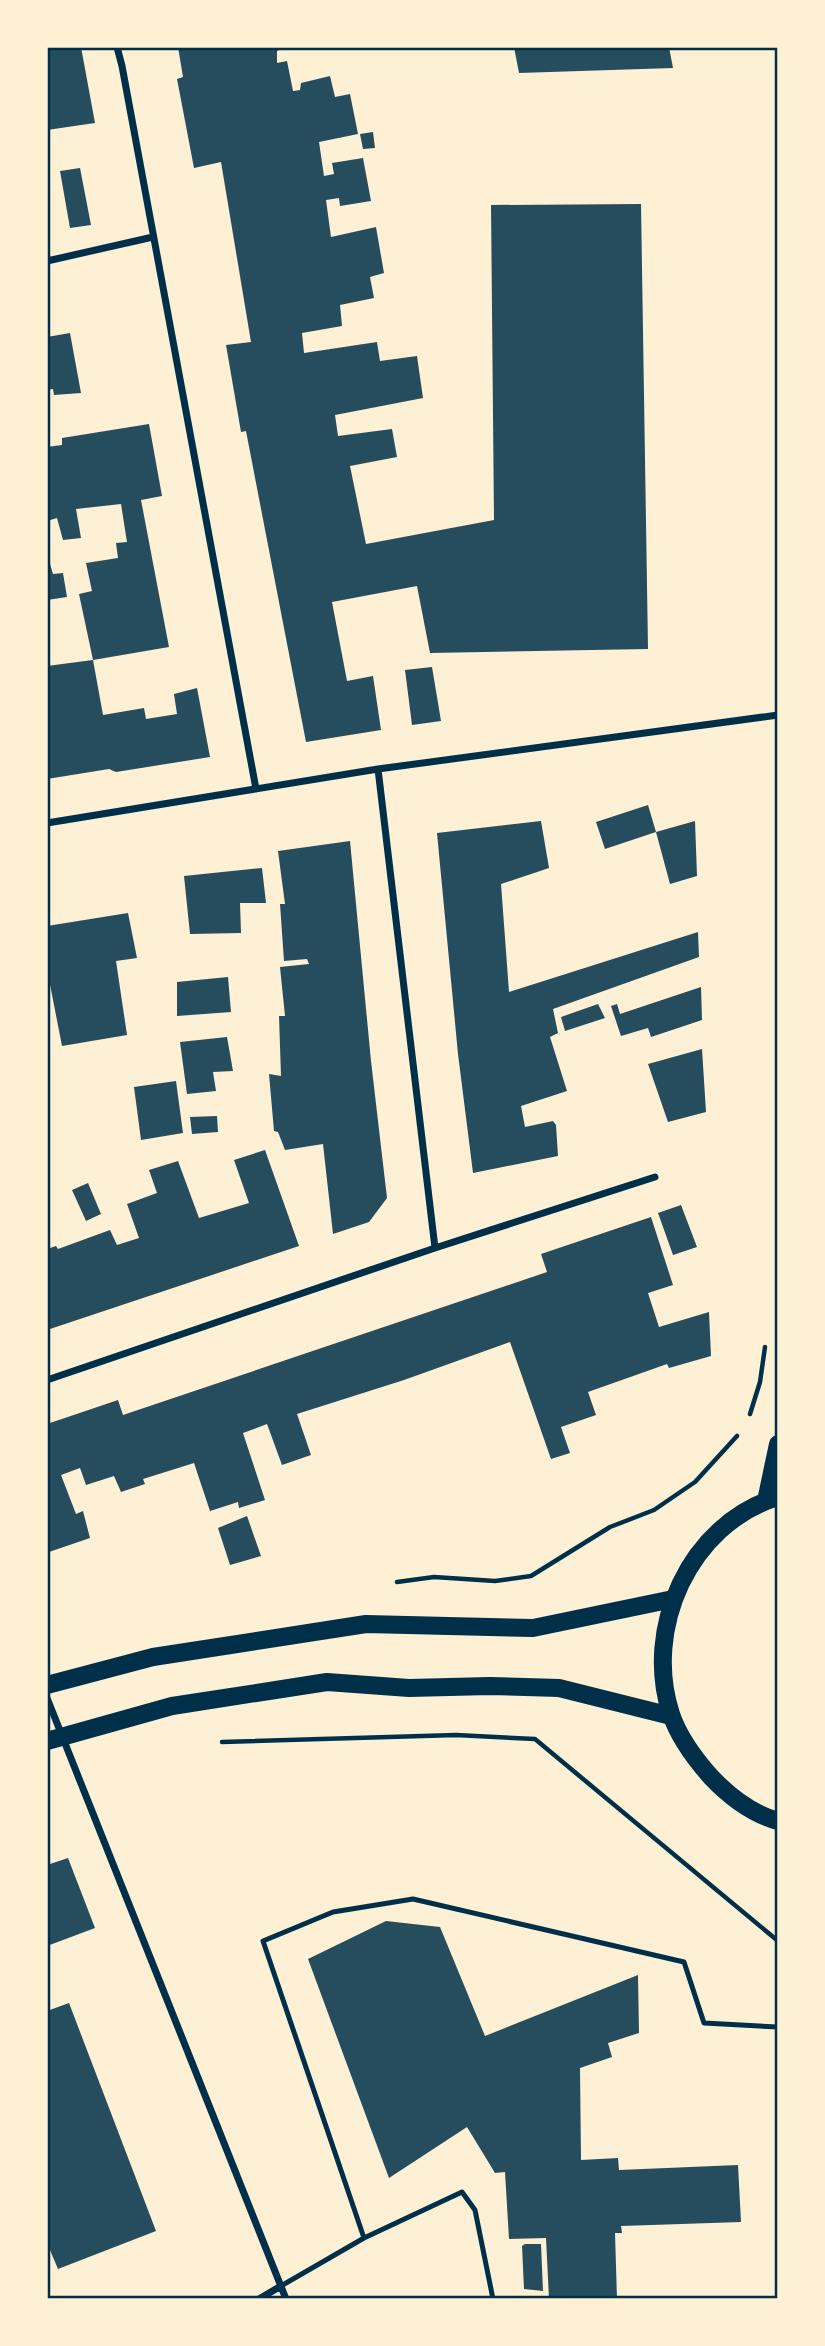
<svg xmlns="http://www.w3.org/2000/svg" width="825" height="2346" font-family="Lato,sans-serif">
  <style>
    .building { fill: #264d5e }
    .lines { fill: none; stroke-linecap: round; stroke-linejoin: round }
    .path { stroke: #003049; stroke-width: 4.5 }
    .service { stroke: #003049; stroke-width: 5 }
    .minor { stroke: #003049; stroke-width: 7 }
    .primary { stroke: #003049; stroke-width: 18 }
    .neatline { fill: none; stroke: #003049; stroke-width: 2.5 }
  </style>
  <rect width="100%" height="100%" fill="#fdf0d5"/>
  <path class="building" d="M 47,47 L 81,47 L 95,123 L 47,130 Z
    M 178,47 L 286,47 L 277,51 L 277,63 L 287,61 L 293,91 L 300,90 L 301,83 L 330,76 L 335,97 L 350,94 L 358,134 L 319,142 L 324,176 L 334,174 L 332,163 L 363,158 L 371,201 L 340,206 L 339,198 L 326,200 L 331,237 L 376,227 L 384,273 L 370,277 L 374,298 L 340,305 L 342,326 L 302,333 L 304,353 L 377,342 L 380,361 L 417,356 L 423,398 L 335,415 L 338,436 L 392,429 L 397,457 L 350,466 L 366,544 L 494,520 L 491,205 L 641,204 L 648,649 L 430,653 L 417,586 L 332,602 L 347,681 L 373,676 L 381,730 L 306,742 L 246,431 L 241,432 L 226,345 L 251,342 L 221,162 L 194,168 L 177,79 L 183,77 Z
    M 514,47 L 669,47 L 673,68 L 519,73 Z
    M 373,132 L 375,148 L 363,149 L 360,134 Z
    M 80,168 L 91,225 L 70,228 L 60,171 Z
    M 70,333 L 81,393 L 54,395 L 53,389 L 47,390 L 47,337 Z
    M 149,424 L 162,496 L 141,500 L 169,647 L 93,660 L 79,594 L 92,591 L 86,563 L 118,558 L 116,543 L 127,542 L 121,504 L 76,509 L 81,538 L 63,540 L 57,518 L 47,521 L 47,447 L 62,445 L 62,438 Z
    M 47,554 L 53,574 L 63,573 L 67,597 L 47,600 Z
    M 93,660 L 103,715 L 144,708 L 146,719 L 177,714 L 174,694 L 197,688 L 210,757 L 116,772 L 109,769 L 47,779 L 47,666 Z
    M 432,667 L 441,721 L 412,725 L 405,670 Z
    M 648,805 L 656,832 L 695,821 L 697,876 L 670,884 L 656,832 L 605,849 L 596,822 Z
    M 541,821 L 549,868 L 501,884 L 509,992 L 698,932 L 699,957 L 553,1009 L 558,1033 L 550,1037 L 567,1091 L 521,1106 L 525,1127 L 553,1121 L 556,1125 L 558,1156 L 473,1173 L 458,1054 L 437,833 Z
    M 350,841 L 371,1061 L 387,1198 L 369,1222 L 333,1234 L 323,1144 L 285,1150 L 278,1132 L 274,1131 L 269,1074 L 281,1076 L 279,1016 L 285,1016 L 280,967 L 309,964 L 307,959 L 284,961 L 280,904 L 285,904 L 278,851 Z
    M 262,868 L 266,903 L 240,903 L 241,933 L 190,934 L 184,876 Z
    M 128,913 L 137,958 L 116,961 L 127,1035 L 62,1046 L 47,969 L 47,926 Z
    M 228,977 L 231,1012 L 177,1016 L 177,982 Z
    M 701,987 L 702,1020 L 651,1037 L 648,1028 L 621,1036 L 611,1006 L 617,1004 L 620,1014 Z
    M 598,1004 L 605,1018 L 565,1031 L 561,1017 Z
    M 227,1037 L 233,1071 L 213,1072 L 216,1091 L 187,1094 L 180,1042 Z
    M 702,1049 L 706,1112 L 668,1122 L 648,1064 Z
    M 176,1081 L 183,1133 L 141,1140 L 134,1087 Z
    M 217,1116 L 218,1132 L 192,1134 L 190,1117 Z
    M 265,1150 L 299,1246 L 47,1330 L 47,1249 L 56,1246 L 58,1249 L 110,1230 L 117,1245 L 139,1238 L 127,1204 L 157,1193 L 149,1170 L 178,1161 L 199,1218 L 249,1203 L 234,1160 Z
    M 88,1183 L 101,1214 L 86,1221 L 72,1190 Z
    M 681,1205 L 697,1247 L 673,1255 L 658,1213 Z
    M 651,1217 L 673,1285 L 648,1293 L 659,1327 L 709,1312 L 711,1356 L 669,1368 L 667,1364 L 588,1392 L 596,1415 L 561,1427 L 570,1453 L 551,1459 L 510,1342 L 404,1380 L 297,1414 L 311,1455 L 282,1465 L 267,1424 L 243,1433 L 265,1500 L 239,1508 L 238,1502 L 210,1511 L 194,1463 L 143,1479 L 145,1484 L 121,1492 L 114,1476 L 86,1485 L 80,1468 L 61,1475 L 76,1514 L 83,1511 L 90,1538 L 49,1552 L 47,1424 L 118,1400 L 123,1415 L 547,1272 L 541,1254 Z
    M 247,1516 L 261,1556 L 230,1565 L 218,1528 Z
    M 68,1858 L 95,1928 L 47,1946 L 47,1865 Z
    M 386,1921 L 440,1927 L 485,2036 L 638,1975 L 639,2033 L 608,2043 L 612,2057 L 580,2068 L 581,2160 L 618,2158 L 619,2170 L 738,2165 L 741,2222 L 621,2226 L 622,2233 L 615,2233 L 617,2299 L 549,2299 L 546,2238 L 509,2239 L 505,2172 L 495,2173 L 467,2127 L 389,2178 L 308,1959 Z
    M 69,2003 L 156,2231 L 58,2269 L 47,2243 L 47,2011 Z
    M 525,2244 L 541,2244 L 543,2291 L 524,2289 L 522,2246 Z"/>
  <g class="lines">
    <path class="path" d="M 750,1414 L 760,1382 L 765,1347
      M 397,1582 L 434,1577 L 495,1581 L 531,1576 L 610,1527 L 654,1510 L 695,1482 L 737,1436
      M 222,1742 L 456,1735 L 535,1739 L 778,1941"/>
    <path class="service" d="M 364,2238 L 263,1941 L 333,1912 L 413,1899 L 684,1962 L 704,2023 L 778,2027
      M 281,2286 L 364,2238 L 462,2192 L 475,2210 L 493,2299"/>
    <path class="minor" d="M 117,47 L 122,66 L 256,789
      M 47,261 L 153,237
      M 378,769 L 435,1248
      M 47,823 L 378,769 L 778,715
      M 47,1380 L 435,1248 L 655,1177
      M 47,1698 L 286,2299
      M 259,2299 L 281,2286"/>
    <path class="primary" d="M 778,1497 C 689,1524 643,1629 671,1714 C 679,1738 695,1759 711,1777 C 729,1796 753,1814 778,1821
      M 766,1501 L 778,1444
      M 47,1685 L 153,1657 L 366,1624 L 533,1628 L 673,1599
      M 47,1741 L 172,1706 L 327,1682 L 409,1688 L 490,1686 L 559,1688 L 671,1716"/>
  </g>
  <rect width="825" height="2346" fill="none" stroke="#fdf0d5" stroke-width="98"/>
  <rect x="49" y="49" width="727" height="2248" class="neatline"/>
</svg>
